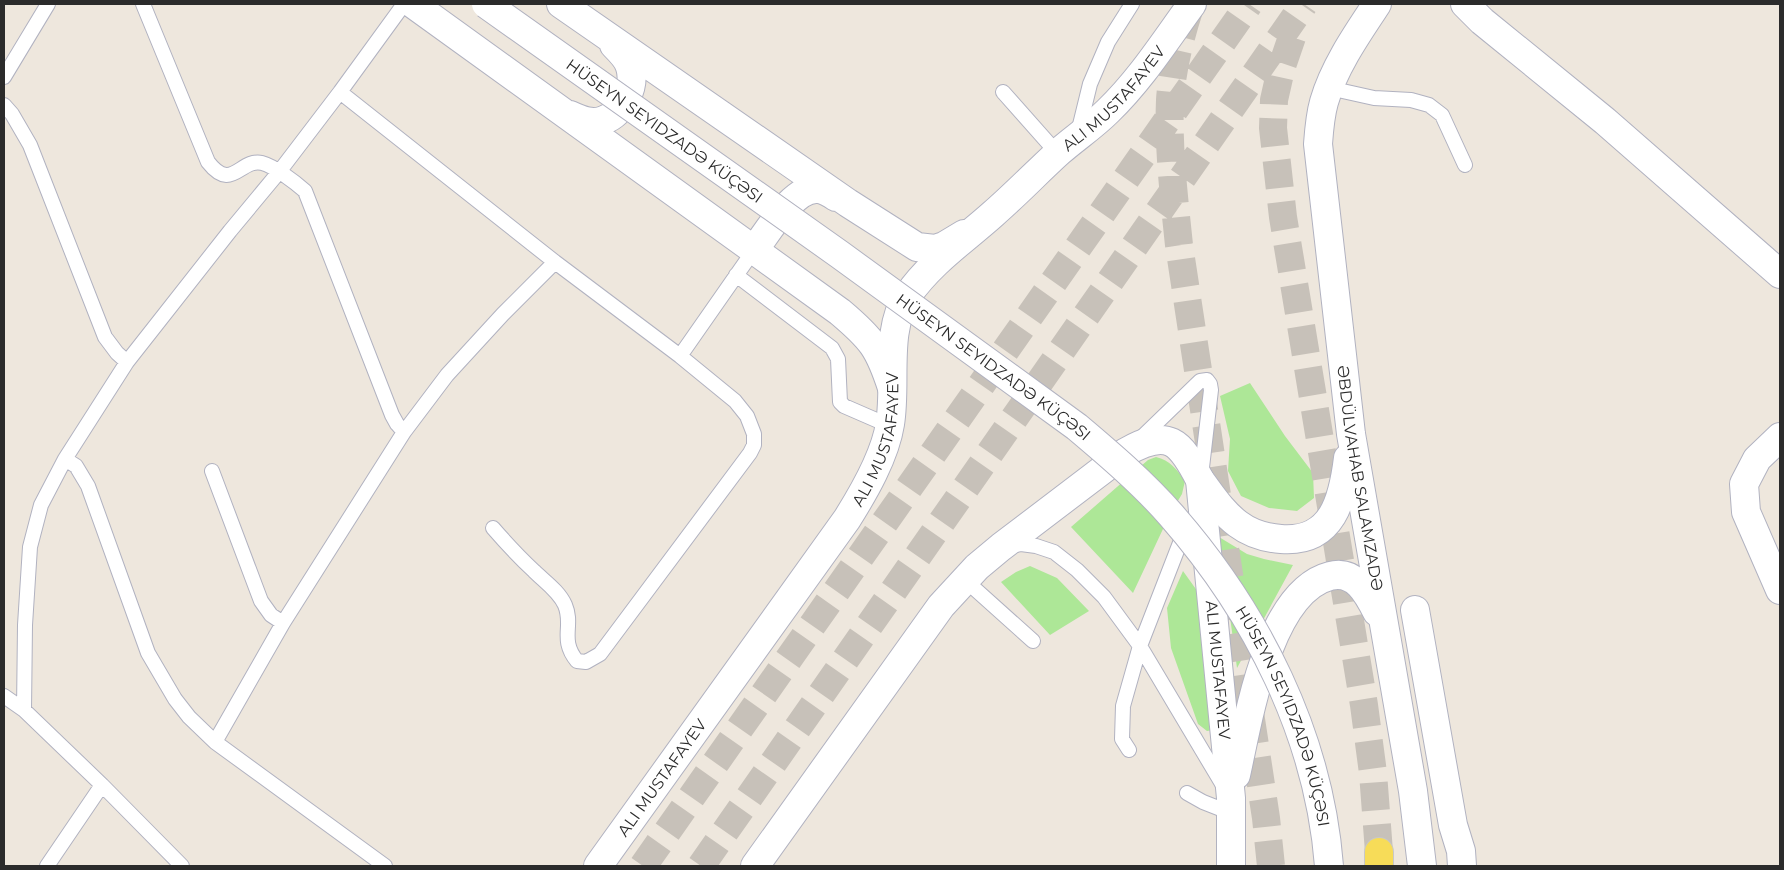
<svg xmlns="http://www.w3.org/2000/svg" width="1784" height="870" font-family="Montserrat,sans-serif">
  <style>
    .green { fill: #ade797 }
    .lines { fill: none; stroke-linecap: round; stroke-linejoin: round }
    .primary-tunnel { stroke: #c7c1b9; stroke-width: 28; stroke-dasharray: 28 14; stroke-linecap: butt }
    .service-casing { stroke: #b1b2c0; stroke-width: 16 }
    .minor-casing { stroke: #b1b2c0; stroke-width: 30 }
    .tertiary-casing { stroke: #b1b2c0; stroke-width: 30 }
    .secondary-casing { stroke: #b1b2c0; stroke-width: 30 }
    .primary-casing { stroke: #c8c8c8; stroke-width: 30 }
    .service { stroke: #fff; stroke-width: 14 }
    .minor { stroke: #fff; stroke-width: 28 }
    .tertiary { stroke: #fff; stroke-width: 28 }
    .secondary { stroke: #fff; stroke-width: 28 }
    .primary { stroke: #f7dc58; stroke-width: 28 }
    .tertiary-bridge-casing { stroke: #b1b2c0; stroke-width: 30; stroke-linecap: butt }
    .tertiary-bridge { stroke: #fff; stroke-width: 28 }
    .labels { text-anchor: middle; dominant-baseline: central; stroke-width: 4.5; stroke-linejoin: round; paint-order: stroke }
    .street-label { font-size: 16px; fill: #2b2b2b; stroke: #fff }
  </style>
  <rect width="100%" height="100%" fill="#eee7dd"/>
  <path class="green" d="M 1250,383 L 1285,436 L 1313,473 L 1314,498 L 1297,511 L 1269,508 L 1241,496 L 1228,471 L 1230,439 L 1220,396 Z
    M 1156,457 C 1170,460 1177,470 1185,481 L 1182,494 L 1170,514 L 1133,593 L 1071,527 L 1148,460 Z
    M 1219,537 L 1247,554 L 1264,559 L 1293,565 L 1237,668 Z
    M 1030,566 L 1057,578 L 1089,611 L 1050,635 L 1001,582 L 1016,572 Z
    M 1183,571 L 1198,592 L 1213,730 L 1207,731 L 1198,724 L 1171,648 L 1167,608 Z"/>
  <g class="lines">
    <path class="primary-tunnel" d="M 1189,10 C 1180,38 1172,70 1170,100 C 1168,149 1174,196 1179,245 L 1266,818 L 1271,866
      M 1292,37 L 1281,69 L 1274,100 L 1273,128 L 1283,217 L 1364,705 L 1373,773 L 1379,852
      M 643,866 L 1249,4
      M 701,866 L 1304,4"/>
    <g class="service-casing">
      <path id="service" d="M 143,4 L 208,162 C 232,193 240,158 262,163 C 274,166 296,183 305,191 L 392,415 L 397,424 L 404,432
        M 4,77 L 48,4
        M 1329,88 L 1374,98 L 1411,100 L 1429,105 L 1442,115 L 1465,165
        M 340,92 L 555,262 L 680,356 L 735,401 L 747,416 L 754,434 L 754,445 L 750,453 L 600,654 L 586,662 L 577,661 C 559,639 574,626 565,605 C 559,591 544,581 534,571 C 519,557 506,543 493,528
        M 1003,92 L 1058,154
        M 4,105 L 12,114 L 30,145 L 105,337 L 117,353 L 127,362
        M 1078,133 L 1090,84 L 1108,42 L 1132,4
        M 736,275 L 832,348 L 838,359 L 840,402 L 844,406 L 890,426
        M 680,356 L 754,250
        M 1140,439 L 1200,381 L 1207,380 L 1210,384 L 1211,390 L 1201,476
        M 65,459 L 76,466 L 88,486 L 148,653 L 175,699 L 189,717 L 215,742 L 385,866
        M 212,471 L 261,601 L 271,615 L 283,623
        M 1009,546 L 1021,544 L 1036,546 L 1054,552 L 1077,570 L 1104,597 L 1140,646 L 1224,787
        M 965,580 L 1033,641
        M 4,696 L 24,710 L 102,785 L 182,866
        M 24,710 L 25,625 L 30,547 L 41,505 L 65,459 L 127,362 L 230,231 L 279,172 L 340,92 L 404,4
        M 215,742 L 283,623 L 404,432 L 447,375 L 503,314 L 555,262
        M 1129,750 L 1122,739 L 1123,706 L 1140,646 L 1185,530
        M 1187,793 L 1203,802 L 1231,813
        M 47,866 L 102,785"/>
    </g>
    <g class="minor-casing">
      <path id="minor" d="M 1465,4 L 1482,21 L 1605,121 L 1780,274
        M 1780,437 L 1757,459 L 1744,484 L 1746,512 L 1780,590
        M 1415,610 L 1453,825 L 1461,851 L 1462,866"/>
    </g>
    <g class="tertiary-casing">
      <path id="tertiary" d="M 413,4 L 840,312 C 872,339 879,348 892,388
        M 561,4 L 848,203 L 917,247 L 935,249 L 944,246 L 964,234
        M 570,115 C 581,120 592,125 604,120 C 623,113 636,86 630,67 C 628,59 620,51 614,45
        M 754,250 C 768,232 793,187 818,189 C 825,190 830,193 836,197"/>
    </g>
    <g class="secondary-casing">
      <g id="secondary">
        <path id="s1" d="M 1377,4 C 1357,34 1334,67 1324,102 C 1320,116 1319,130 1318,144 L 1351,434 L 1413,791 L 1422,866"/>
        <path d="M 1200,480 C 1212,496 1222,512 1238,524 C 1250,533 1266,538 1281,539 C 1333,543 1343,499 1348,458"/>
        <path d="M 1236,775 C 1248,721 1268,592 1330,576 C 1355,569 1368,594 1377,612"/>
        <path id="s2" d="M 598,866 L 847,519 C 864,492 885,456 890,424 C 897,382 884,331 908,295 C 931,262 964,240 993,214 C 1016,194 1037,172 1059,152 C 1075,138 1093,126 1108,111 C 1141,79 1165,41 1192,4"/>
        <path id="s3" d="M 755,866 L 941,606 L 977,567 L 1001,547 L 1126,452 C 1169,428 1180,441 1200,480 L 1231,798 L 1231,866"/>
      </g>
    </g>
    <g class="primary-casing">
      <path id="primary" d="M 1379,852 L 1379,866"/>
    </g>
    <use href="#service" class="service"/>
    <use href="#minor" class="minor"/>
    <use href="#tertiary" class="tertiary"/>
    <use href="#secondary" class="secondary"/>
    <use href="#primary" class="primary"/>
    <g class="tertiary-bridge-casing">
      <g id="tertiary-bridge">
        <path id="s4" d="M 486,4 L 839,254 L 1077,427 C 1109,454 1143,483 1171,515 C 1257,613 1319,736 1329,866"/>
      </g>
    </g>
    <use href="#tertiary-bridge" class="tertiary-bridge"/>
  </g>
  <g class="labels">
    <g class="street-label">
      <text stroke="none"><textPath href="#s2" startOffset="949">ALI MUSTAFAYEV</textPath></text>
      <text stroke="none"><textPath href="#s4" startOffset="219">HÜSEYN SEYIDZADƏ KÜÇƏSI</textPath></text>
      <text stroke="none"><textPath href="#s4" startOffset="624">HÜSEYN SEYIDZADƏ KÜÇƏSI</textPath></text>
      <text stroke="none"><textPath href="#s2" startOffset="514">ALI MUSTAFAYEV</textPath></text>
      <text stroke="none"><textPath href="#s1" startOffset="491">ƏBDÜLVAHAB SALAMZADƏ</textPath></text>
      <text stroke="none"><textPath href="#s3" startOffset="848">ALI MUSTAFAYEV</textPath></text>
      <text stroke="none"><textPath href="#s4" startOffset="1089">HÜSEYN SEYIDZADƏ KÜÇƏSI</textPath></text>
      <text stroke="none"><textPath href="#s2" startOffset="109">ALI MUSTAFAYEV</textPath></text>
    </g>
  </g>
  <rect width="1784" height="870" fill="none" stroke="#2b2b2b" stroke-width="10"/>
</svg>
